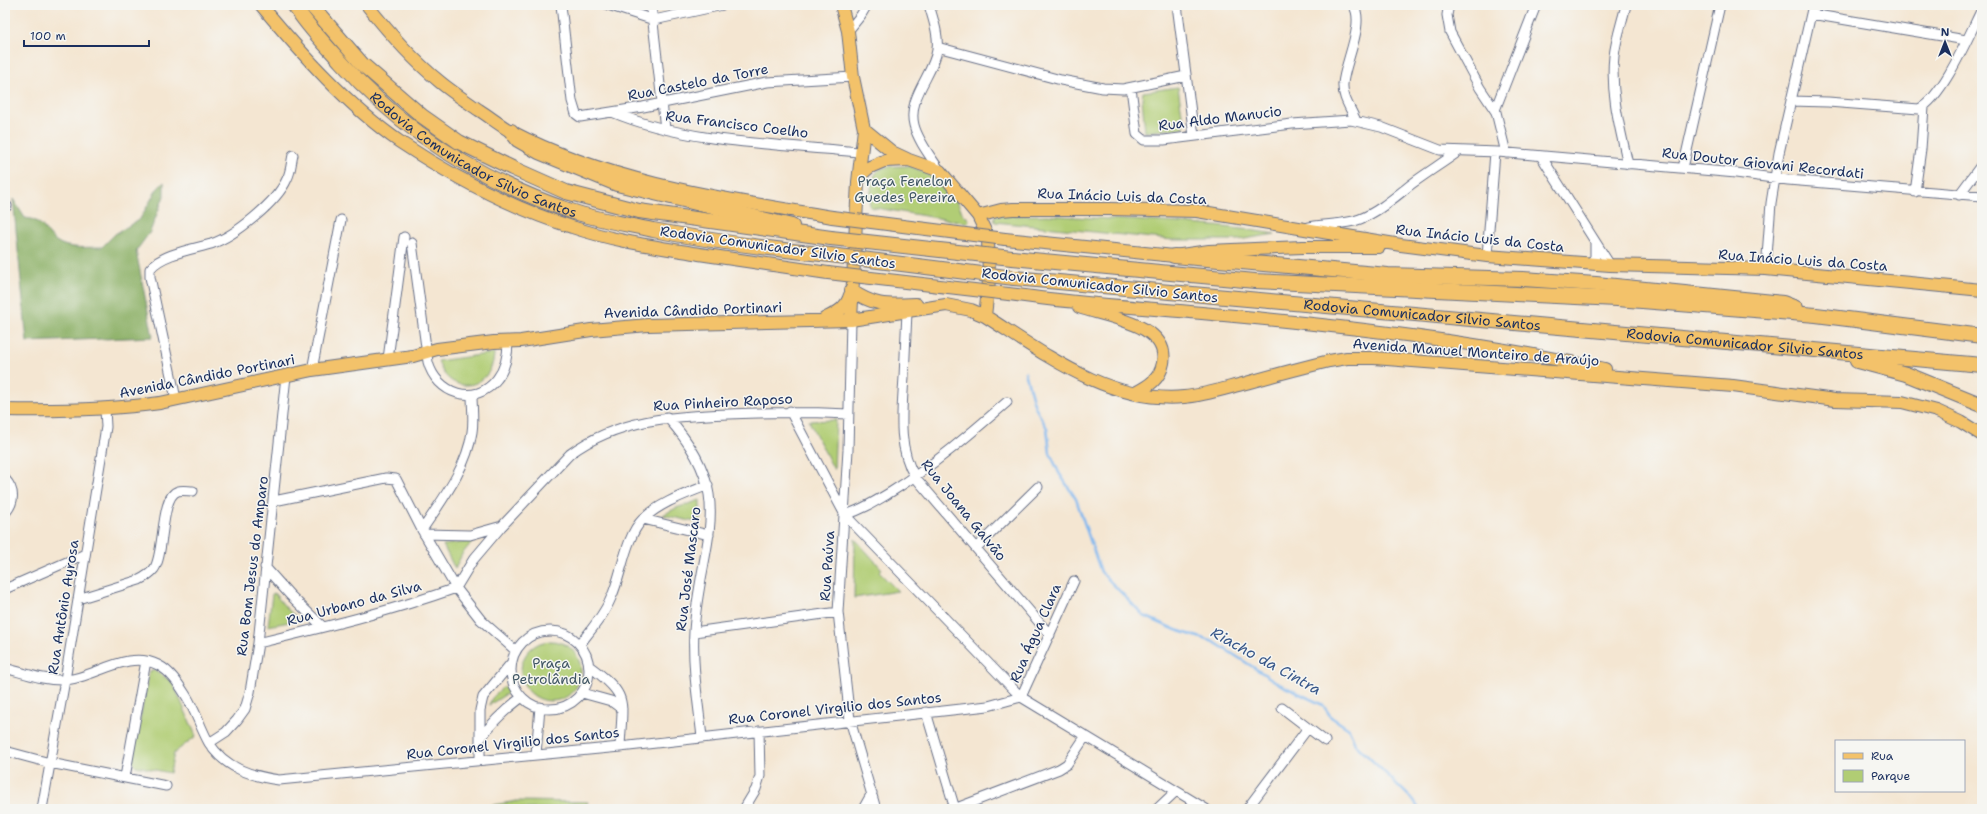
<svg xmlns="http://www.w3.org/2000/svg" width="1987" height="814" font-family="'Shantell Sans',sans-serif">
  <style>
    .green { fill: #b1cd74; stroke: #667e69 }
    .forest { fill: #8cb066; stroke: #547062 }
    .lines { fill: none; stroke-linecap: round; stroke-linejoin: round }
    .stream { stroke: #7fb7ef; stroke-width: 2.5 }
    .minor-casing { stroke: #676f87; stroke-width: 11 }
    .major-casing { stroke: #676f87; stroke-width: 14 }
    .highway-casing { stroke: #676f87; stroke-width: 16 }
    .minor { stroke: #fff; stroke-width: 9 }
    .major { stroke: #f3c26a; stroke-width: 12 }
    .highway { stroke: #f3c26a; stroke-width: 14 }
    .major-bridge-casing { stroke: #676f87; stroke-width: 14; stroke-linecap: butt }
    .highway-bridge-casing { stroke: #676f87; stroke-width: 16; stroke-linecap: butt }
    .major-bridge { stroke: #f3c26a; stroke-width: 12 }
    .highway-bridge { stroke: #f3c26a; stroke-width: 14 }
    .labels { text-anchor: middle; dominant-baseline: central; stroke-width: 3; stroke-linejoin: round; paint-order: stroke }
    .street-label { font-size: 14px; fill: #1b2f5e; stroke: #f6f6f2 }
    .park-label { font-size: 14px; fill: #405664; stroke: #f6f6f2 }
    .water-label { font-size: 15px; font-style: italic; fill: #39588a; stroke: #f6f6f2 }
  </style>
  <rect width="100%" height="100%" fill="#f6f6f2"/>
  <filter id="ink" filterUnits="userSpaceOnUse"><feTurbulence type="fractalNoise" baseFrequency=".025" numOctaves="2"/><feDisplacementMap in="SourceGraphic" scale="8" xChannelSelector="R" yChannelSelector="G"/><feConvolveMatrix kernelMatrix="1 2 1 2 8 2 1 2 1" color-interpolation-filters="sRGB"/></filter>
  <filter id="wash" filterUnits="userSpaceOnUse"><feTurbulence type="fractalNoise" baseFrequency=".012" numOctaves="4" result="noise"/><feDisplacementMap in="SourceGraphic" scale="16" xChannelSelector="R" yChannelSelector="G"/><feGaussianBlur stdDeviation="0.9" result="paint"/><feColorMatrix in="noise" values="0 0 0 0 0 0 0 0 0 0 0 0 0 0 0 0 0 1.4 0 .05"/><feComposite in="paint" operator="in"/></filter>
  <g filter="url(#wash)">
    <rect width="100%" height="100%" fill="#f4e6d2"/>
    <path class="green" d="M 1178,87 L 1184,128 L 1145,132 L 1142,99 L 1143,92 Z
      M 909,166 C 932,174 955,191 963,215 L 969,219 L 968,223 L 870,207 C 869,201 870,196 871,191 C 873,163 886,167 909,166 Z
      M 1047,215 C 1123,221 1200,221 1275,234 L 1238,240 L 1173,240 L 995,222 L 994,216 Z
      M 494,353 C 493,390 449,398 438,361 Z
      M 836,420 L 834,470 L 809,421 Z
      M 700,500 L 700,523 L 663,515 L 676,508 Z
      M 855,539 L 882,569 L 879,572 L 898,591 L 854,598 Z
      M 473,541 L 462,554 L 455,569 L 443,545 Z
      M 274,593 L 287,609 L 300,620 L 268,626 L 272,594 Z
      M521 671a30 30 0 1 1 60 0a30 30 0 1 1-60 0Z
      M 155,670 L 173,683 L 196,736 L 174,753 L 170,773 L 136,766 L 132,762 L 149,672 Z
      M 504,686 L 508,693 L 489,705 L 492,698 Z
      M 517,801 L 588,802 L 585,809 L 469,809 Z"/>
    <path class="forest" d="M 164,182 L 164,196 L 150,232 L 136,251 L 153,337 L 27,342 L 13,199 L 25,218 C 44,220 43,231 56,241 C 68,250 88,247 102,247 L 115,234 L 140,219 L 157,189 Z"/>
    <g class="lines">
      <path class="stream" d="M 1025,372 L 1035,407 L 1047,428 L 1050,453 L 1059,473 L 1076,499 L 1101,572 L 1144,616 L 1176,630 L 1214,642 L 1281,685 L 1323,705 L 1331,717 L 1349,729 L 1355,744 L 1413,800 L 1419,809"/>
    </g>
  </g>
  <g filter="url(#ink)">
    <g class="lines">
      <g class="minor-casing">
        <path id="minor" d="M 561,5 L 572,101 L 576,114 L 580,117 L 643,107 L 767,82 L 853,77
          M 608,5 L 654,20 L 723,5
          M 651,5 L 665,129
          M 929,5 C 933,19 939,35 937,50 C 934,74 907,97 914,125 C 918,141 931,157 940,171
          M 1177,5 L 1194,136
          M 1353,5 C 1366,22 1344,64 1343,84 C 1342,97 1351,109 1356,121
          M 1449,5 L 1447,15 L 1450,32 L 1480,88 L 1496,112 L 1506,153
          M 1626,5 C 1622,22 1616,39 1614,56 C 1610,92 1620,129 1628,164
          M 1811,14 L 1966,40
          M 848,31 L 861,15 L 867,5
          M 937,47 L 1061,80 L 1103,88 L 1123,89 L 1186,76
          M 1131,88 L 1137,134 L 1144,140 L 1164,140 L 1292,124 L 1351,120 L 1381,127 L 1440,150 L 1498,152 L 1736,173 L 1788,180 L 1982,196
          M 1791,101 L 1828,102 L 1919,109 C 1943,97 1969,35 1982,9
          M 1495,110 L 1536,5
          M 612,112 C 688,144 779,144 860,152
          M 1541,156 L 1610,265
          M 1683,168 L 1720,5
          M 1915,192 L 1921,149 L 1924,107
          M 1959,195 L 1982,164
          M 5,206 L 7,206
          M 1305,228 C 1323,223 1342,226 1360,219 C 1380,211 1396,196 1413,183 C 1428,172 1444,162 1459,151
          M 412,243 L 428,362 C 436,393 475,408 497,379 C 506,368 508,355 508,341
          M 1487,256 L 1495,152
          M 1590,264 L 1595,257 L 1595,242
          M 1766,269 L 1771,203 L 1779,153 L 1813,5
          M 907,312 C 906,334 905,355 904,377 C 902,411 897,447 915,477 L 1050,635
          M 851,320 L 848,450 L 838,612 L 850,720 L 876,809
          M 388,359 L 404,237
          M 312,370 L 341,220
          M 176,399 L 150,277 L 150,269 C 161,254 194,249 211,244 C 235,236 277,202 287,179 C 291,172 291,163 293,155
          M 790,411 L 845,515 L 1021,697 L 1206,809
          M 667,417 C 740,497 700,540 694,631 C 692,666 698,702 702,737
          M 5,479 C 15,490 15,502 5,513
          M 274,501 L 386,478 L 396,479 L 422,530 L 456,588 L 481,620 L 516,651
          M 845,515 C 862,510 876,501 891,492 C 933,466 970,434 1007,402
          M 643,519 L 709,535
          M 422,530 C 442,500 467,468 472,432 C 474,420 472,407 472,395
          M 424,534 L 470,535 L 502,526 L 570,454 C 617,419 673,416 729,414 C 769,412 808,412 848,414
          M 976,548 L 1038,487
          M 265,567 L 290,595 L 323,627
          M 456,588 L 473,560 L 501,527
          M 5,589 L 85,554
          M 78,599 L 139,580 C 145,577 150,574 154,569 C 165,554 160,496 178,491 C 182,490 189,491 193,491
          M511 670a39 39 0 1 1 78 0a39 39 0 1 1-78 0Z
          M 694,632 L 838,612
          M 258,643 C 325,627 392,611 456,588
          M 580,644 C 591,630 604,615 611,598 C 622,575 625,537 643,519 C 661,502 686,494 708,485
          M 589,666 C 630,696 622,700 620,747
          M 5,668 C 24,673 45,681 65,680 C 95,678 127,649 158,665 C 170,671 178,683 185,694 C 195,709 200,727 209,743 C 225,768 251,776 279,780 L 620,747 L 988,706 L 1021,697
          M 582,693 L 611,701 L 622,709
          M 1021,697 L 1074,581
          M 1282,708 L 1325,741
          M 926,712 L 955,809
          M 481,738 C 492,722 506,709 522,697
          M 209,743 L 226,732 L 237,720 L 245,709 L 250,692 L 258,643 L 286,376
          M 5,751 L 50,763 L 166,786
          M 536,754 L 540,707
          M 480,760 L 480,710 L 483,697 L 512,662
          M 125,777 L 146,661
          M 42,809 L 65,680 L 106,427 L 105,409
          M 744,809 L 756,789 L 760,776 L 759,731
          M 863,809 L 872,793
          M 954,809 L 1059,769 L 1067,764 L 1085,737
          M 1157,809 L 1176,791
          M 1247,809 L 1308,728"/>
      </g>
      <g class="major-casing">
        <path id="major" d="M 261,5 C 301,53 348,106 400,142 C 453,177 512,208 572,227 C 613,241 657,247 699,254 C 742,260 785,267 828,273
          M 367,5 C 389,33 413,60 440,82 C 452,92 466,101 479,110 C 490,117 501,126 512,132 C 610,183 725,199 832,217
          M 841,5 L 848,31 L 853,77 L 864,129 L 858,182 L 851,320
          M 864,129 L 892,152 L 907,159
          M 858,182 L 863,173 L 870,167 L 884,161 L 909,160 L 940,171 L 978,216 L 988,237 L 989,280 L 985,316
          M 978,216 L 1001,210 L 1013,209 L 1110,209 L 1197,211 L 1401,245 L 1487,256 L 1610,265 L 1766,269 L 1982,290
          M 1005,239 L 1174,256 L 1209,251 L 1303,247 L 1379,247
          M 851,290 C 875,307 888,305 916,304
          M 1017,295 C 1086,305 1155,308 1224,315 C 1352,327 1480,342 1605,369
          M 1079,307 C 1106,317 1170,324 1163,363 C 1160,379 1149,386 1135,393
          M 824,319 C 836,313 846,309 850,295
          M 5,410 C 58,411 107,410 160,403 L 312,370 L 413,356 L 437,349 L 494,342 L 521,341 L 591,330 L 648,325 L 851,320 L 946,305 L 971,310 L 985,316 C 1045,354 1109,404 1184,397 C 1205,395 1226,388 1246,383 C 1274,375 1301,368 1329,361 L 1347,358 L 1374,358 L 1733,386 L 1835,400 L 1902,402 L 1937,411 L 1961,422 L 1982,435"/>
      </g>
      <g class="highway-casing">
        <g id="highway">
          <path id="s1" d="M 294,5 C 307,26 325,44 341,62 C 404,133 482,181 571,211 C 598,220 626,224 653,230 C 712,241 771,249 830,255"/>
          <path d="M 311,5 L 362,64 L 422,116 L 459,142 L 512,168 L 566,192 L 639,211 L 831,238"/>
          <path d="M 511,131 L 518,140 L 539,152 L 617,184 L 792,226"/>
          <path d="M 1174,256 L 1388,275 L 1523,279 L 1596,284 L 1783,303 L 1796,308"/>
          <path d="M 1012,258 L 1255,281 L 1617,299 L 1816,315 L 1982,336"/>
          <path id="s2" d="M 1014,278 L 1982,365"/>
          <path d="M 1857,361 L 1906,374 L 1982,405"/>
        </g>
      </g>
      <use href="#minor" class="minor"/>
      <use href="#major" class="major"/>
      <use href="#highway" class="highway"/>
      <g class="major-bridge-casing">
        <path id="major-bridge" d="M 832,217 L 1005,239
          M 828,273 L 1017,295"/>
      </g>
      <g class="highway-bridge-casing">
        <path id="highway-bridge" d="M 831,238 L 1012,258
          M 830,255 L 1014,278"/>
      </g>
      <use href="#major-bridge" class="major-bridge"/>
      <use href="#highway-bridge" class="highway-bridge"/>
    </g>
  </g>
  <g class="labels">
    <g class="street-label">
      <text transform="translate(698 82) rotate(-11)">Rua Castelo da Torre</text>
      <text transform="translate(1220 118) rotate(-7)">Rua Aldo Manucio</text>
      <text transform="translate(737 124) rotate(7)">Rua Francisco Coelho</text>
      <text stroke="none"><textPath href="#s1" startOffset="238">Rodovia Comunicador Silvio Santos</textPath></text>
      <text transform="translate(1763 163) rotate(6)">Rua Doutor Giovani Recordati</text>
      <text transform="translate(1122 196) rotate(2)">Rua Inácio Luis da Costa</text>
      <text transform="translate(1480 238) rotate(6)">Rua Inácio Luis da Costa</text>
      <text transform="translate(778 247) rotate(8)">Rodovia Comunicador Silvio Santos</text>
      <text transform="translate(1803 260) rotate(4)">Rua Inácio Luis da Costa</text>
      <text transform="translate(1100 285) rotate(6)">Rodovia Comunicador Silvio Santos</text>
      <text transform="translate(693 310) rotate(-2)">Avenida Cândido Portinari</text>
      <text stroke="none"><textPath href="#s2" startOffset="410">Rodovia Comunicador Silvio Santos</textPath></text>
      <text stroke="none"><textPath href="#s2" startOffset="734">Rodovia Comunicador Silvio Santos</textPath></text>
      <text transform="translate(1476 352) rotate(4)">Avenida Manuel Monteiro de Araújo</text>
      <text transform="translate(207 376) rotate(-11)">Avenida Cândido Portinari</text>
      <text transform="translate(723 402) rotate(-3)">Rua Pinheiro Raposo</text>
      <text transform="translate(964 510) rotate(51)">Rua Joana Galvão</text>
      <text transform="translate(252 566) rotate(-83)">Rua Bom Jesus do Amparo</text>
      <text transform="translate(827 566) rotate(-86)">Rua Paúva</text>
      <text transform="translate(688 569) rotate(-83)">Rua José Mascaro</text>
      <text transform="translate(354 603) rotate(-15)">Rua Urbano da Silva</text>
      <text transform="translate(63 607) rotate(-81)">Rua Antônio Ayrosa</text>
      <text transform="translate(1035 633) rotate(-66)">Rua Água Clara</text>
      <text transform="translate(835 708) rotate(-6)">Rua Coronel Virgilio dos Santos</text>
      <text transform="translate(513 743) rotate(-6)">Rua Coronel Virgilio dos Santos</text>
    </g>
    <g class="park-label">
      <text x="905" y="181">Praça Fenelon<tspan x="905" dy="16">Guedes Pereira</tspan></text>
      <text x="551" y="663">Praça<tspan x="551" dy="16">Petrolândia</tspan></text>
    </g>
    <g class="water-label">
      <text transform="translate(1266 661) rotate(29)">Riacho da Cintra</text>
    </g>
  </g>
  <rect width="1987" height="814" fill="none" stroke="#f6f6f2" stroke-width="20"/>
  <rect x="1835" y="740" width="130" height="52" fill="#f6f6f2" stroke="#9ea6b7"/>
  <rect x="1843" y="753" width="20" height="6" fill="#f3c26a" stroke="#9ea6b7"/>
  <text x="1871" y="760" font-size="12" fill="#1b2f5e">Rua</text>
  <rect x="1843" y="770" width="20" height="12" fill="#b1cd74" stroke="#9ea6b7"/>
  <text x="1871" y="780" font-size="12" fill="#1b2f5e">Parque</text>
  <g transform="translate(1945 42)" stroke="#f6f6f2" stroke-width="3" paint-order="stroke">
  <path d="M0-3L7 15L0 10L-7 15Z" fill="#1b2f5e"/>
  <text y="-6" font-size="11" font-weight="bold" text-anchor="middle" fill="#1b2f5e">N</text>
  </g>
  <path d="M24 40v6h125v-6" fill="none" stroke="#1b2f5e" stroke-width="2"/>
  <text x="30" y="40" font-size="12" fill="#1b2f5e" stroke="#f6f6f2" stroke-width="3" paint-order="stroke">100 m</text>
</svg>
